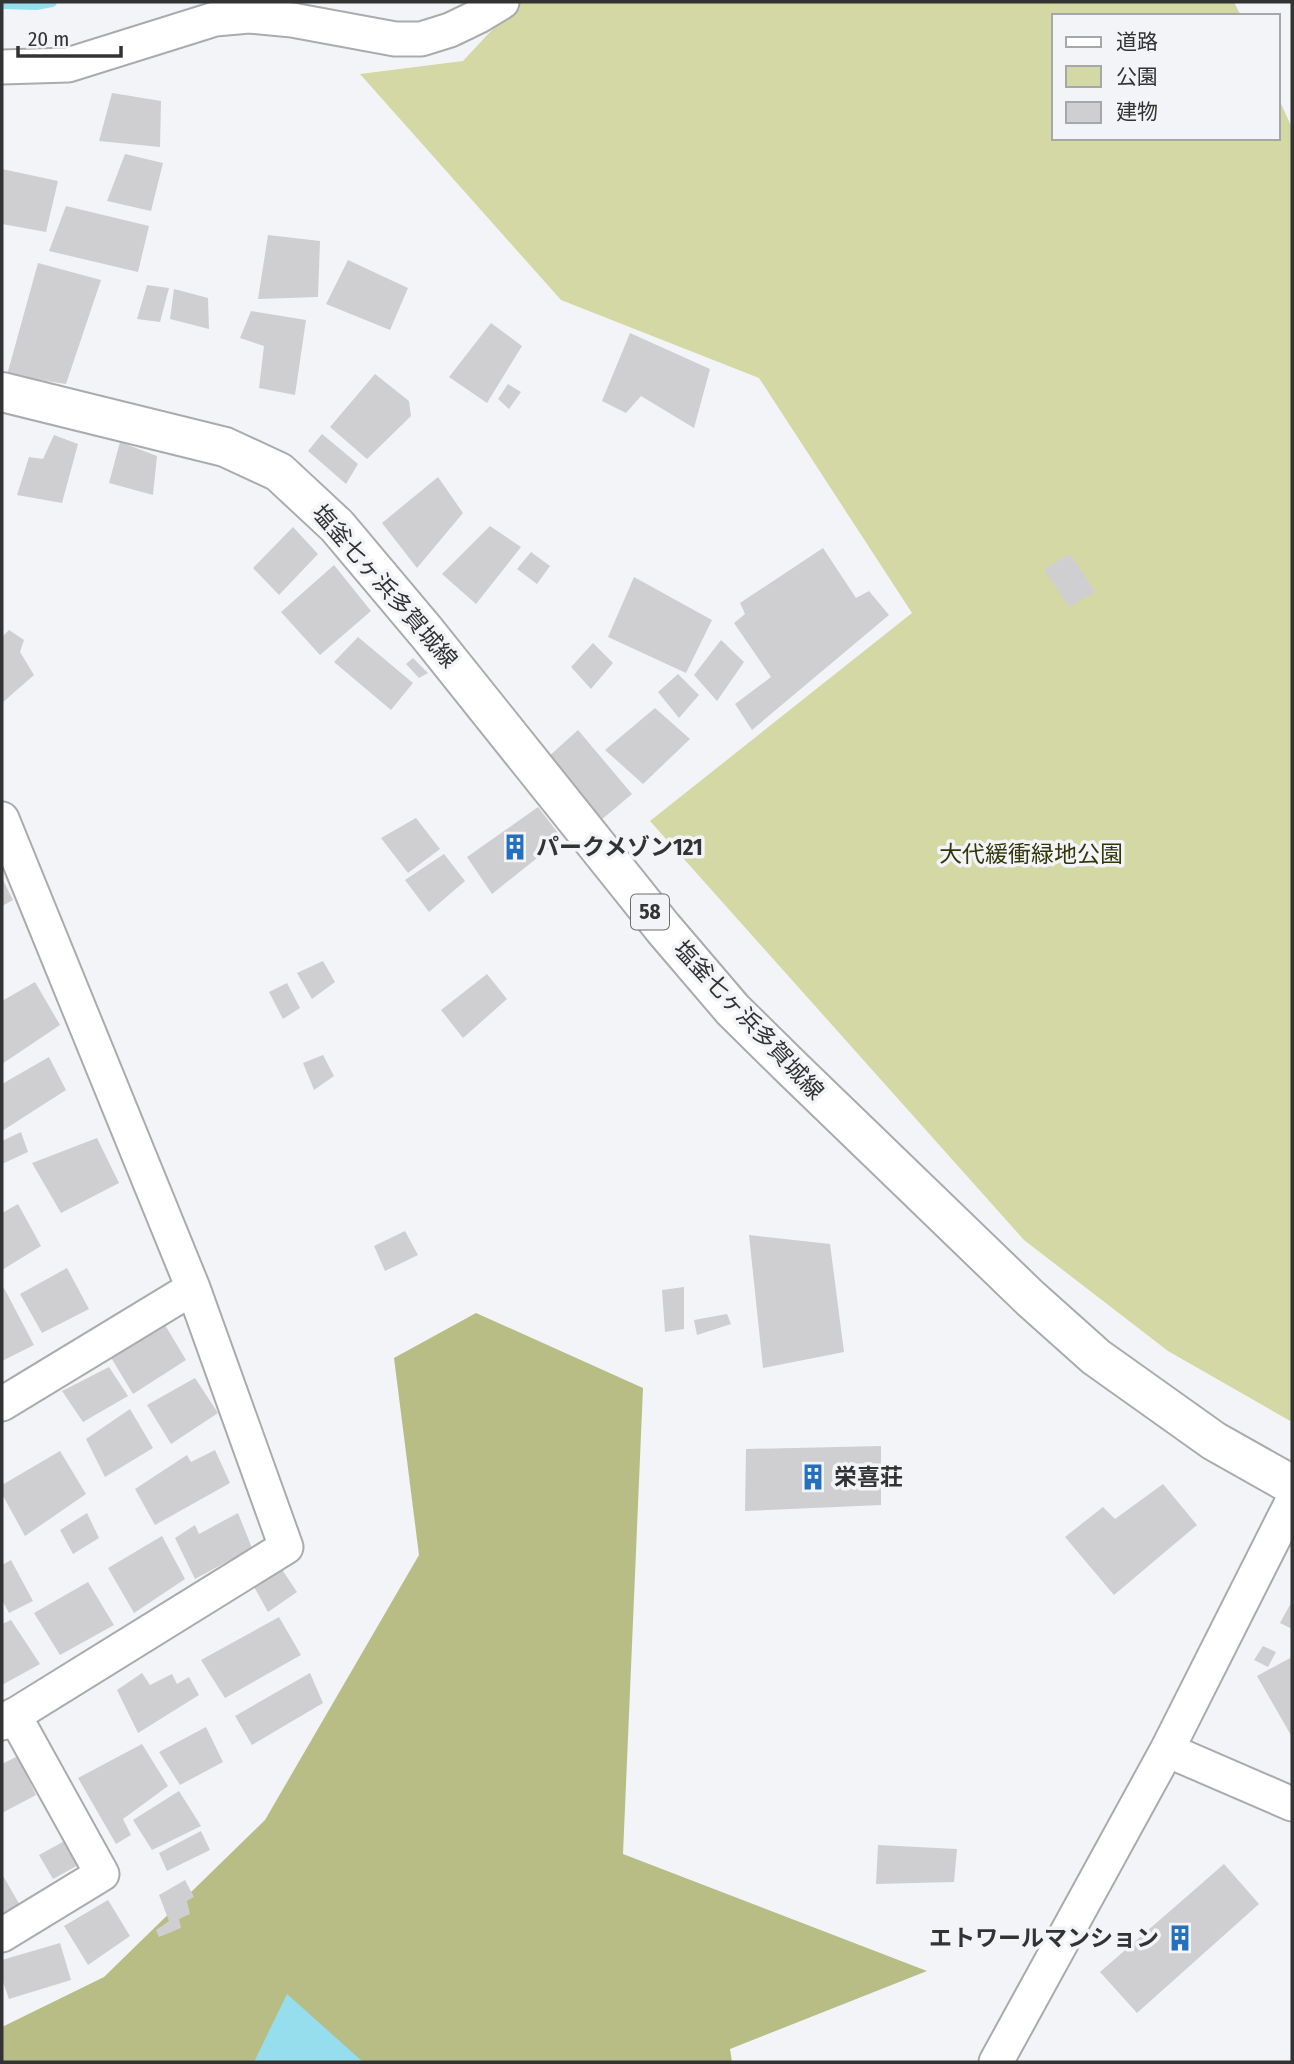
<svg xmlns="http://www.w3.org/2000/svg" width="1294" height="2064" font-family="'Fira Sans Condensed','Noto Sans JP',sans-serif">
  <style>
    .green { fill: #d3d8a4 }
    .forest { fill: #b8bd85 }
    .water { fill: #96deee }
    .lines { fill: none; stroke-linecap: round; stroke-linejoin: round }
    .stream { stroke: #96deee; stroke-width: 10 }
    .building { fill: #cfcfd2 }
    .minor-casing { stroke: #a9abad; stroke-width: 37 }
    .major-casing { stroke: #a9abad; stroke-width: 42 }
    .minor { stroke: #fff; stroke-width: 33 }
    .major { stroke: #fff; stroke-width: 38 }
    .labels { text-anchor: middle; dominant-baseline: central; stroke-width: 7; stroke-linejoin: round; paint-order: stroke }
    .shield { fill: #f3f4f7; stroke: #6d6d6e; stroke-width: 2 }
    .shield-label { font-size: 21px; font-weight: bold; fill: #333334 }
    .street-label { font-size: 23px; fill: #333334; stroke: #f3f4f7 }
    .poi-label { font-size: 23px; font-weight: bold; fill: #333334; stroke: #f3f4f7; text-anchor: start }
    .park-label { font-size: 23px; fill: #333609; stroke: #f3f4f7 }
  </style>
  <rect width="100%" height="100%" fill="#f3f4f7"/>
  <path class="green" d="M 518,2 L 1234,2 L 1241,16 L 1054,16 L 1054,138 L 1278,138 L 1278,97 L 1292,128 L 1292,1422 L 1168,1351 L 1024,1240 L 650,821 L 912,613 L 759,378 L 561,300 L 360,74 L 463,61 Z"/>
  <path class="forest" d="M 476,1313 L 643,1388 L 623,1854 L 927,1971 L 730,2049 L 732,2062 L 2,2062 L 2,2027 L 104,1977 L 265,1820 L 419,1555 L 394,1358 Z"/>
  <path class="water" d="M 287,1994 L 363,2062 L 254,2062 Z"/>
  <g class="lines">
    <path class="stream" d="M 2,4 L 36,5 L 52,2"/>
  </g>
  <path class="building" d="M 112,93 L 161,101 L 160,147 L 99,141 Z
    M 125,154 L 163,163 L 151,211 L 107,201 Z
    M 2,169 L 58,181 L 46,232 L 2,224 Z
    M 66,206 L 149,226 L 138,272 L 49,251 Z
    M 268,235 L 320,241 L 318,297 L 258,299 Z
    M 348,260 L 408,288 L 390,330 L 326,304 Z
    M 38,263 L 101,280 L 66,384 L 7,375 Z
    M 147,285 L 169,288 L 160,322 L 137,319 Z
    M 174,289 L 208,298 L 209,329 L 170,319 Z
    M 251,311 L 306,320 L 295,395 L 259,388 L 264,346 L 240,338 Z
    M 491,323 L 522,346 L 487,403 L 449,377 Z
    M 630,333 L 710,369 L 694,428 L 641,396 L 626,413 L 602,401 Z
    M 375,374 L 409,401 L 411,416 L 367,459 L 330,427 Z
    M 508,384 L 521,392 L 509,409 L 498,399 Z
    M 322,434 L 358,464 L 346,484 L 308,451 Z
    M 54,435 L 78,444 L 62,503 L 17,495 L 29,457 L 43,459 Z
    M 120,442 L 157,456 L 153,495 L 109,483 Z
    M 438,477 L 463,513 L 417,568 L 382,523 Z
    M 490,526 L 521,547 L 476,604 L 442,574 Z
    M 293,527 L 318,554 L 279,595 L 253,568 Z
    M 823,548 L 856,598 L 869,591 L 889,615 L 752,730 L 735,704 L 771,677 L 734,623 L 745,614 L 740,603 Z
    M 531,552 L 550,566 L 537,584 L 517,569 Z
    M 1070,554 L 1095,592 L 1069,607 L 1044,569 Z
    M 334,565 L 371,611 L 320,655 L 281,612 Z
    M 634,577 L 712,620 L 686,673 L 608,637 Z
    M 9,630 L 24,640 L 20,652 L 34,675 L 2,703 L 2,637 Z
    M 358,637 L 413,683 L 391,710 L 334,662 Z
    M 721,640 L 744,662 L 717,701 L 694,675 Z
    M 593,643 L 613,663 L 591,689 L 571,667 Z
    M 413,658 L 428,673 L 419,678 L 406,664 Z
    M 678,674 L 699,695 L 679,718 L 658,692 Z
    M 655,708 L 690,739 L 643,784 L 605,750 Z
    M 578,730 L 632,794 L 600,821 L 547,758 Z
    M 538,807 L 562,838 L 492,894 L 467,857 Z
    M 416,818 L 440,849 L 408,873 L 381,838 Z
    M 444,854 L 465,881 L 429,912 L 405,880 Z
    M 2,878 L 13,900 L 2,906 Z
    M 323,961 L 335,982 L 312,999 L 297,973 Z
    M 487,974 L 507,999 L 463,1038 L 441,1010 Z
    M 35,982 L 60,1025 L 2,1064 L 2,1001 Z
    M 287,983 L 300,1008 L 283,1019 L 269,992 Z
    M 323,1055 L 334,1076 L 314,1090 L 303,1063 Z
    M 49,1057 L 66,1090 L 2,1131 L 2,1084 Z
    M 21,1132 L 28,1152 L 2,1164 L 2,1141 Z
    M 97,1138 L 119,1183 L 61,1213 L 32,1163 Z
    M 18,1204 L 41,1246 L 2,1270 L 2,1213 Z
    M 405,1231 L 418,1255 L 385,1271 L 374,1246 Z
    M 749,1235 L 830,1244 L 844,1352 L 763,1368 Z
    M 67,1268 L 89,1309 L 42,1333 L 20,1294 Z
    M 684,1287 L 684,1329 L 665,1332 L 662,1290 Z
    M 4,1288 L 34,1345 L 2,1361 L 2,1289 Z
    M 727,1314 L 731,1324 L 697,1335 L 694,1320 Z
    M 165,1325 L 186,1360 L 133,1394 L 110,1356 Z
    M 109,1367 L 128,1396 L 83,1422 L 62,1391 Z
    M 195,1378 L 218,1413 L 171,1444 L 147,1405 Z
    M 130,1409 L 153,1448 L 105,1477 L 86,1439 Z
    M 881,1446 L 881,1505 L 745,1511 L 746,1449 Z
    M 215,1450 L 230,1483 L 155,1525 L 135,1489 L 187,1455 L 191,1462 Z
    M 60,1451 L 86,1494 L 25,1536 L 2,1494 L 2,1485 Z
    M 1163,1484 L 1197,1525 L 1114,1595 L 1065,1537 L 1103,1507 L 1115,1519 Z
    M 87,1513 L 99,1538 L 73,1554 L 60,1530 Z
    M 238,1513 L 252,1548 L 195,1579 L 175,1538 L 195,1525 L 199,1534 Z
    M 162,1536 L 185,1579 L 134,1613 L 108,1568 Z
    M 11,1560 L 33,1601 L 9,1613 L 2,1600 L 2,1565 Z
    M 281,1568 L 297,1592 L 268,1612 L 252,1583 Z
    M 88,1582 L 114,1625 L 60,1655 L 34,1613 Z
    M 1292,1601 L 1292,1629 L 1280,1623 Z
    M 279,1617 L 301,1655 L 225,1698 L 201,1660 Z
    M 11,1620 L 40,1664 L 2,1685 L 2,1624 Z
    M 1263,1646 L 1276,1652 L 1268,1667 L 1254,1660 Z
    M 1292,1657 L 1292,1737 L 1257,1676 Z
    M 142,1673 L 150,1685 L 172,1674 L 177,1684 L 189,1677 L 199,1695 L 138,1733 L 117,1690 Z
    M 310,1673 L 323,1703 L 252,1745 L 235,1716 Z
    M 206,1727 L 223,1762 L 180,1785 L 159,1752 Z
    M 142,1744 L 168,1786 L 123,1819 L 131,1835 L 116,1844 L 78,1778 Z
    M 18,1756 L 36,1795 L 2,1813 L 2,1764 Z
    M 179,1791 L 201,1826 L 152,1850 L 133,1820 Z
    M 201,1831 L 210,1850 L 167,1871 L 159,1853 Z
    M 70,1838 L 82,1863 L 53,1879 L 39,1855 Z
    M 878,1845 L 957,1849 L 954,1882 L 876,1884 Z
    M 1224,1864 L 1259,1904 L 1137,2013 L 1100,1972 Z
    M 2,1874 L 21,1907 L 2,1917 Z
    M 185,1880 L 194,1897 L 187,1901 L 190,1914 L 179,1919 L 181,1928 L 159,1937 L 156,1930 L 169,1921 L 159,1895 Z
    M 108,1900 L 130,1936 L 88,1965 L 64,1926 Z
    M 60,1943 L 71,1980 L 9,1999 L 2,1979 L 2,1960 Z"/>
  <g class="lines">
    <g class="minor-casing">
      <path id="minor" d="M 2,67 L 68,65 L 215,19 L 249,16 L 292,20 L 395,39 L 421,39 L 450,30 L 479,16 L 502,2
        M 2,819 L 193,1288 L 286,1547 L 2,1723
        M 2,1404 L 193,1288
        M 1167,1750 L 1292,1804
        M 2,1935 L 102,1874 L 14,1715
        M 996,2062 L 1167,1750 L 1292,1502"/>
    </g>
    <g class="major-casing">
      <path id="major" d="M 2,392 L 225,447 L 279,472 L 337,526 L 427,633 L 663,928 L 733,1010 L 795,1071 L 1030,1298 L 1096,1357 L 1214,1441 L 1292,1485"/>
    </g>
    <use href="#minor" class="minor"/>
    <use href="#major" class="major"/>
  </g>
  <defs>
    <g id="building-bare" transform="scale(2.1)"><path d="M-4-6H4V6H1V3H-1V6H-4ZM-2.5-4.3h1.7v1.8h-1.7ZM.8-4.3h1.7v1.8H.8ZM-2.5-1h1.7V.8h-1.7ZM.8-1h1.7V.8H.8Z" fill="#256fbf" stroke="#f3f4f7" stroke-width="2.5" paint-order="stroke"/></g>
  </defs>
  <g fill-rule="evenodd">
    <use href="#building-bare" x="515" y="847"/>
    <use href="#building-bare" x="813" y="1477"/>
    <use href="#building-bare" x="1180" y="1938"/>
  </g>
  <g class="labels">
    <rect class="shield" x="631" y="894.5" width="38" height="35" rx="5"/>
    <g class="shield-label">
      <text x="650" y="912">58</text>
    </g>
    <g class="street-label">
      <text transform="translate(385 586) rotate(49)">塩釜七ヶ浜多賀城線</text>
      <text transform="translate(749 1020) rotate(47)">塩釜七ヶ浜多賀城線</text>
    </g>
    <g class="poi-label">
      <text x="536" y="847">パークメゾン121</text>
      <text x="834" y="1477">栄喜荘</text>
      <text x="1159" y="1938" text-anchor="end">エトワールマンション</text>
    </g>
    <g class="park-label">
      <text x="1031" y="854">大代緩衝緑地公園</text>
    </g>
  </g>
  <rect width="1294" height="2064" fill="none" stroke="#333334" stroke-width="7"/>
  <rect x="1052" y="14" width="228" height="126" fill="#f3f4f7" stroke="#a6a7a9" stroke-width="2"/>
  <rect x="1066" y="37" width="35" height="10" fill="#ffffff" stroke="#a6a7a9" stroke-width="2"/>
  <text x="1116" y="49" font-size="21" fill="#333334">道路</text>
  <rect x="1066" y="66" width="35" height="21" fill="#d3d8a4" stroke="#a6a7a9" stroke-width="2"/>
  <text x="1116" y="84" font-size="21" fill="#333334">公園</text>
  <rect x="1066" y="102" width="35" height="21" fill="#cfcfd2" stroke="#a6a7a9" stroke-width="2"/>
  <text x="1116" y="119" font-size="21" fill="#333334">建物</text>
  <path d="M18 46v10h103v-10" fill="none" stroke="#333334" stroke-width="3.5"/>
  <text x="28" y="46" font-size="21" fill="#333334" stroke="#f3f4f7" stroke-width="5" paint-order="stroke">20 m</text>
</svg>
